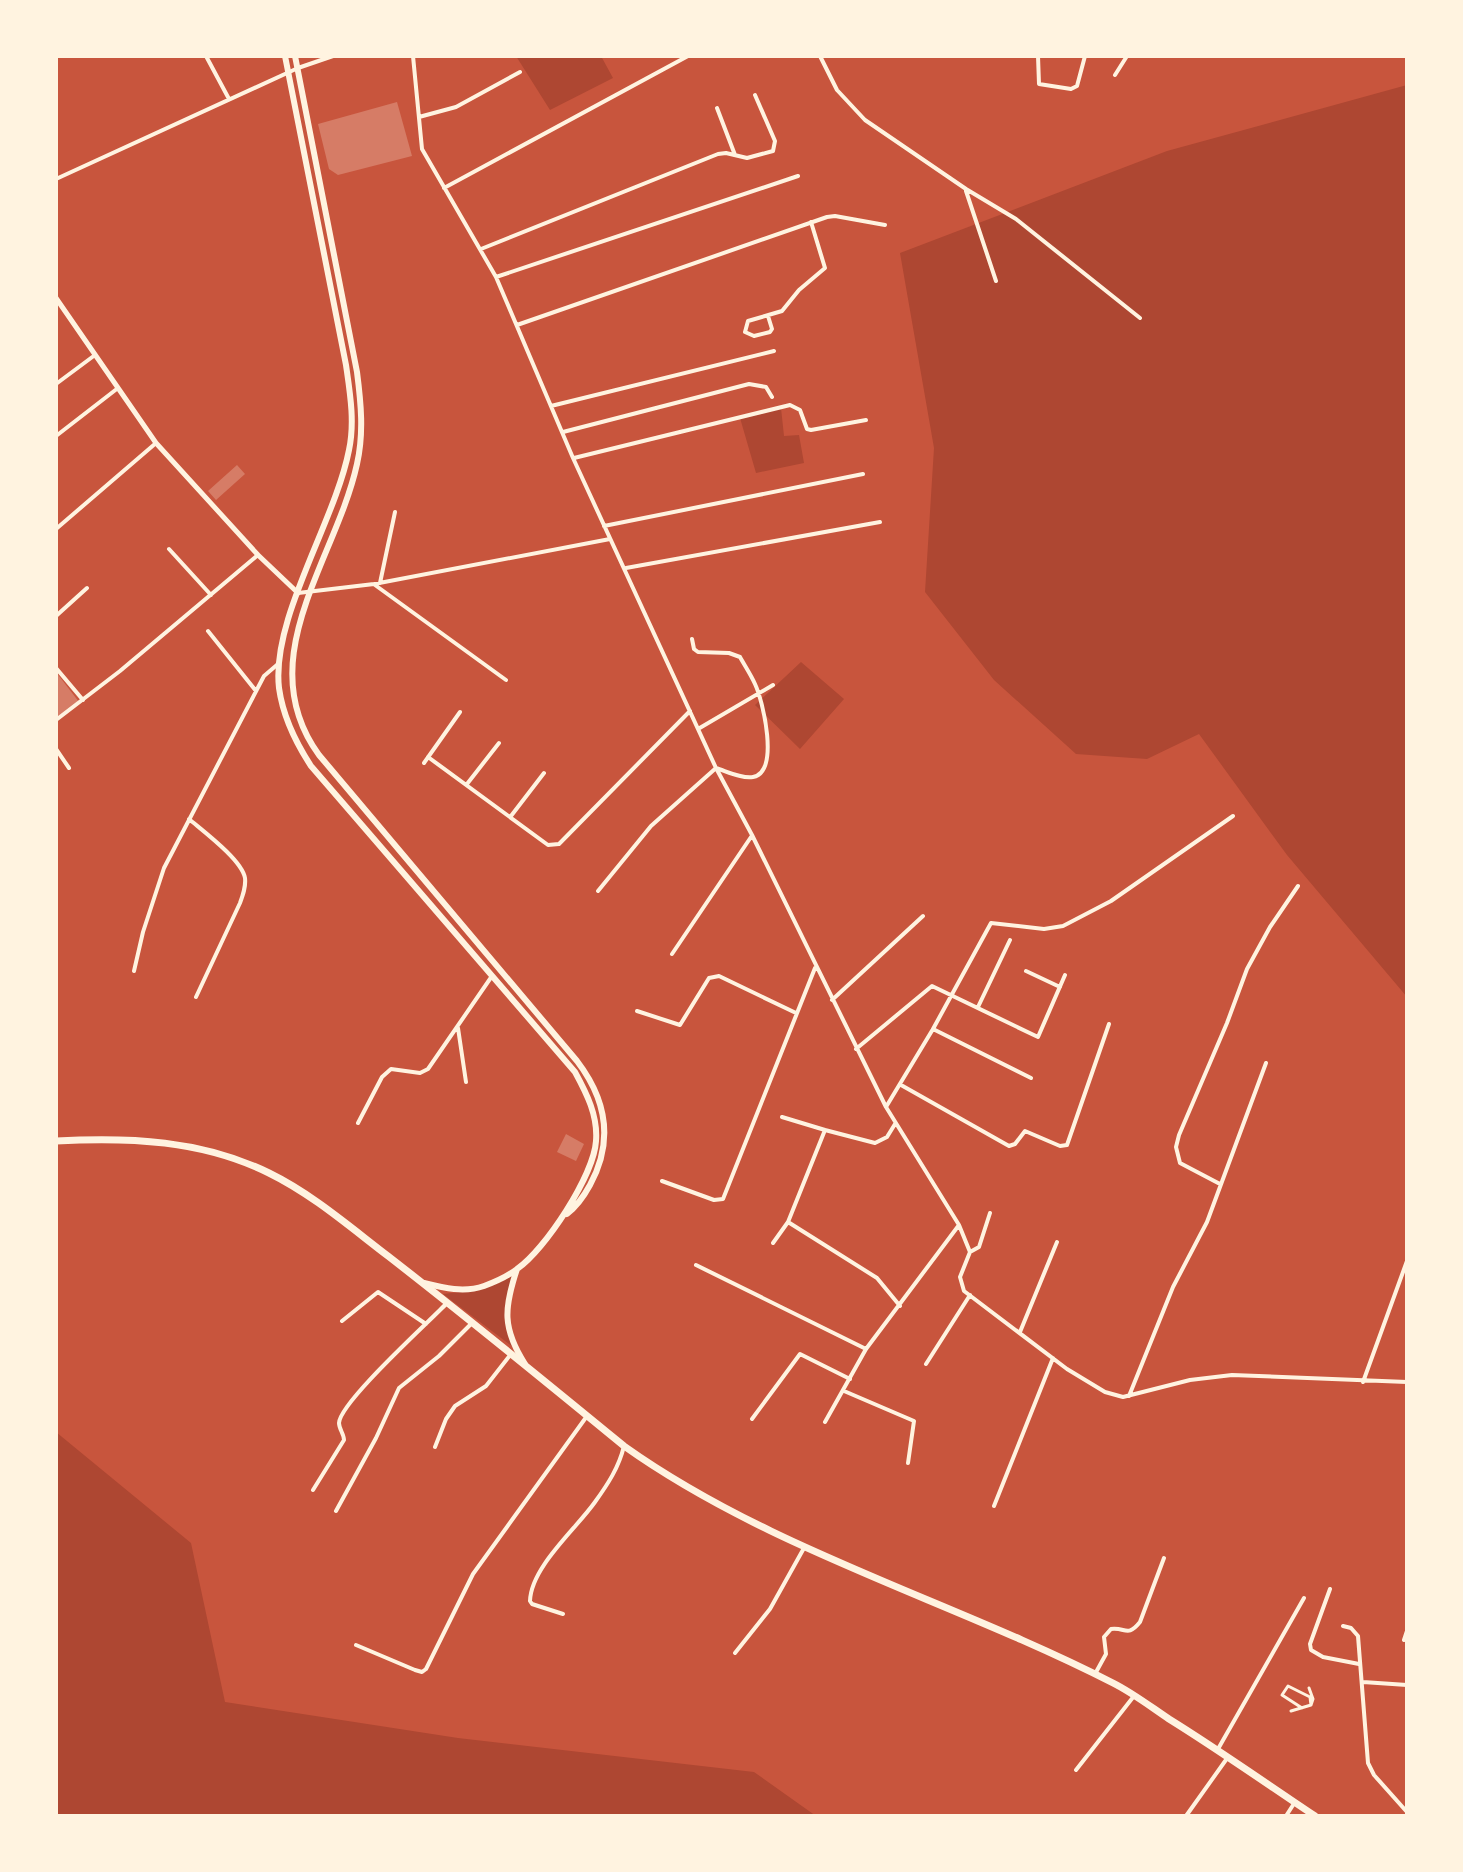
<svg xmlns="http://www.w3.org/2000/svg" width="1463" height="1872" font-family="'Titillium Web',sans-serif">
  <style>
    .green { fill: #ae4732 }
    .building { fill: #d67c66 }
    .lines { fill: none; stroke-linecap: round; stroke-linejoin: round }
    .pedestrian { stroke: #fff3e0; stroke-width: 3 }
    .minor { stroke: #fff3e0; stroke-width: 4 }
    .tertiary { stroke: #fff3e0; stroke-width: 5 }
    .primary { stroke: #fff3e0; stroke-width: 6 }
    .trunk { stroke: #fff3e0; stroke-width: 7 }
  </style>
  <rect width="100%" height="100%" fill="#c8553d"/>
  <path class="green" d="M 516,56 L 601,56 L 613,78 L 550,110 Z
    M 1407,85 L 1407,997 L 1287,855 L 1199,734 L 1147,759 L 1076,754 L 994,680 L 925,592 L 934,448 L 900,253 L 1167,151 Z
    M 781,408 L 784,436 L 799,435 L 804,463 L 756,473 L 740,418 Z
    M 801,662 L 844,699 L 800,749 L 755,705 Z
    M 515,1272 C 504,1303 504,1315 513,1347 L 443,1294 L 478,1290 Z
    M 56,1432 L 191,1543 L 225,1702 L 458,1738 L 754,1772 L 816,1816 L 56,1816 Z"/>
  <path class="building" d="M 397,102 L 412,156 L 338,175 L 329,169 L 318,124 Z
    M 237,465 L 245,474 L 216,500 L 208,491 Z
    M 56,672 L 79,702 L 56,719 Z
    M 566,1134 L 584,1144 L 576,1161 L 557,1152 Z"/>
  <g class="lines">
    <path class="pedestrian" d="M 1302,1708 L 1282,1695 L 1288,1686 L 1310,1697 L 1311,1705
      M 1291,1711 L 1311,1705 L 1313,1699 L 1309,1688"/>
    <path class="minor" d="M 206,56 L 229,99
      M 413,56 L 422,149 L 496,277 L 573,458 L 716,768 L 752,835 L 886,1107 L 959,1225 L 970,1252 L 960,1277 L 964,1291 L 1067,1369 L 1105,1392 L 1123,1397 L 1190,1380 L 1232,1375 L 1407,1382
      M 820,56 L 837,90 L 865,120 L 966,189 L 1016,219 L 1140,318
      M 1038,56 L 1039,84 L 1071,89 L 1077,86 L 1085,56
      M 1115,75 L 1127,56
      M 717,108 L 735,155
      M 419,117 L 456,107 L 520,72
      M 56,179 L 298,68 L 333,56
      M 444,188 L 688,56
      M 966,191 L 996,281
      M 481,249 L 718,154 L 726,153 L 747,158 L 773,151 L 775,141 L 755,95
      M 496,277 L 798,176
      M 768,316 L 772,329 L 770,332 L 754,336 L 745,332 L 748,321 L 782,311 L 799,290 L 825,268 L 811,222
      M 517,325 L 827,217 L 835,216 L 885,225
      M 56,384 L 95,355
      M 551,406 L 774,351
      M 563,432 L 749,384 L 766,387 L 772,397
      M 56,436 L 118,388
      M 574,458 L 790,405 L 800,410 L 807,429 L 811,430 L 866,420
      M 604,526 L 863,474
      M 56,529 L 156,443
      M 169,549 L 211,595
      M 626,568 L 880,522
      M 380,583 L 395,512
      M 375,585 L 506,680
      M 298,593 L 374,584 L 610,539
      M 56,616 L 87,588
      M 208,631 L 256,691
      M 56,668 L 83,700
      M 56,720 L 120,671 L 258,555
      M 698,729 L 773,685
      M 56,749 L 69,768
      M 428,757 L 548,845 L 559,844 L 690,711
      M 424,763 L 460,712
      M 467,784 L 499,743
      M 511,816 L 544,773
      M 189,819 C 203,831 242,860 245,878 C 246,887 243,895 240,903 L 196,997
      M 598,891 L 651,826 L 716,768 C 726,771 742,779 753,777 C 780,772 763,701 755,684 C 751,675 745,666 740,657 L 729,653 L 698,652 L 694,649 L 692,639
      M 672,954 L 751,837
      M 134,971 L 143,932 L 164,868 L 264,676 L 278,664
      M 1026,971 L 1060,987
      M 832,1000 L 923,916
      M 978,1007 L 1010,940
      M 637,1011 L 680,1025 L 709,978 L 719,976 L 796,1013
      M 458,1028 L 466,1082
      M 933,1029 L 1031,1078
      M 856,1049 L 932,986 L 1038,1037 L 1065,975
      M 901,1085 L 1009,1146 L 1015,1144 L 1025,1131 L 1060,1146 L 1067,1145 L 1109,1024
      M 886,1107 L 933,1029 L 991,923 L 1044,929 L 1063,926 L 1111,901 L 1233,816
      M 782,1117 L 825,1130
      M 358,1123 L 382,1077 L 391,1069 L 420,1073 L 428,1069 L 492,976
      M 662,1181 L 714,1200 L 723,1199 L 815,968
      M 1220,1184 L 1180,1163 L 1176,1147 L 1179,1135 L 1227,1023 L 1247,969 L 1270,927 L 1298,886
      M 788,1222 L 877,1278 L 900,1306
      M 773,1243 L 788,1222 L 825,1130 L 875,1143 L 887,1137 L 895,1124
      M 970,1252 L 979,1247 L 990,1213
      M 696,1265 L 866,1349
      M 342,1321 L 378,1292 L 426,1324
      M 1020,1332 L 1057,1242
      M 926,1364 L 970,1295
      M 1363,1382 L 1407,1261
      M 844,1391 L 914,1421 L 908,1463
      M 1129,1396 L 1173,1287 L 1207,1222 L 1266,1063
      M 752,1419 L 800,1354 L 850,1379
      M 825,1422 L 866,1349 L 959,1225
      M 435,1447 L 446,1419 L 455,1406 L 486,1386 L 511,1354
      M 313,1490 L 344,1440 C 344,1434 339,1429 339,1423 C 340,1402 429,1322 447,1303
      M 994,1506 L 1053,1358
      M 336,1511 L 376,1438 L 399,1388 L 439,1356 L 472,1323
      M 1330,1589 L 1310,1644 L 1311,1650 L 1323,1657 L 1359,1664
      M 563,1614 L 532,1604 L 530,1601 C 531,1567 576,1529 595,1502 C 608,1484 619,1467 624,1446
      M 1343,1626 L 1351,1628 L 1358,1636 L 1368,1763 L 1374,1775 L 1407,1812
      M 1404,1640 L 1407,1631
      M 356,1645 L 415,1670 L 422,1672 L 426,1669 L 473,1574 L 587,1416
      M 735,1653 L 770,1609 L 804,1548
      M 1095,1674 L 1106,1654 L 1104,1637 L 1111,1629 C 1126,1627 1127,1638 1140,1622 L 1164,1558
      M 1363,1682 L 1407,1685
      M 1218,1749 L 1304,1598
      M 1076,1770 L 1134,1696
      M 1186,1816 L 1228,1757
      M 1286,1816 L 1295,1802"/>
    <path class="tertiary" d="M 56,298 L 156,443 L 258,555 L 298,593"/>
    <path class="primary" d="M 285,56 L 346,365 C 350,393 355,422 349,450 C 335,522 271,618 279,688 C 283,717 296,743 311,766 L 575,1072 C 587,1094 598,1116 596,1141 C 594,1175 545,1250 517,1269 C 508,1276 495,1282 484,1286 C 464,1293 444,1288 424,1283
      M 295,56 L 357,372 C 361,403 364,433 357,464 C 336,560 249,659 319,755 L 577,1061 C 606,1099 614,1141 590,1185 C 584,1196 577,1206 567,1214
      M 517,1269 C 504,1308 502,1328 525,1364"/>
    <path class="trunk" d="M 56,1141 C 129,1137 202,1140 269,1173 C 312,1194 350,1227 388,1256 C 468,1318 546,1382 624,1446 C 770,1550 953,1601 1113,1683 C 1133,1693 1151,1707 1169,1719 C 1219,1750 1267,1784 1315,1816"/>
  </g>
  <rect width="1463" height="1872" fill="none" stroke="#fff3e0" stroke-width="116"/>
</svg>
